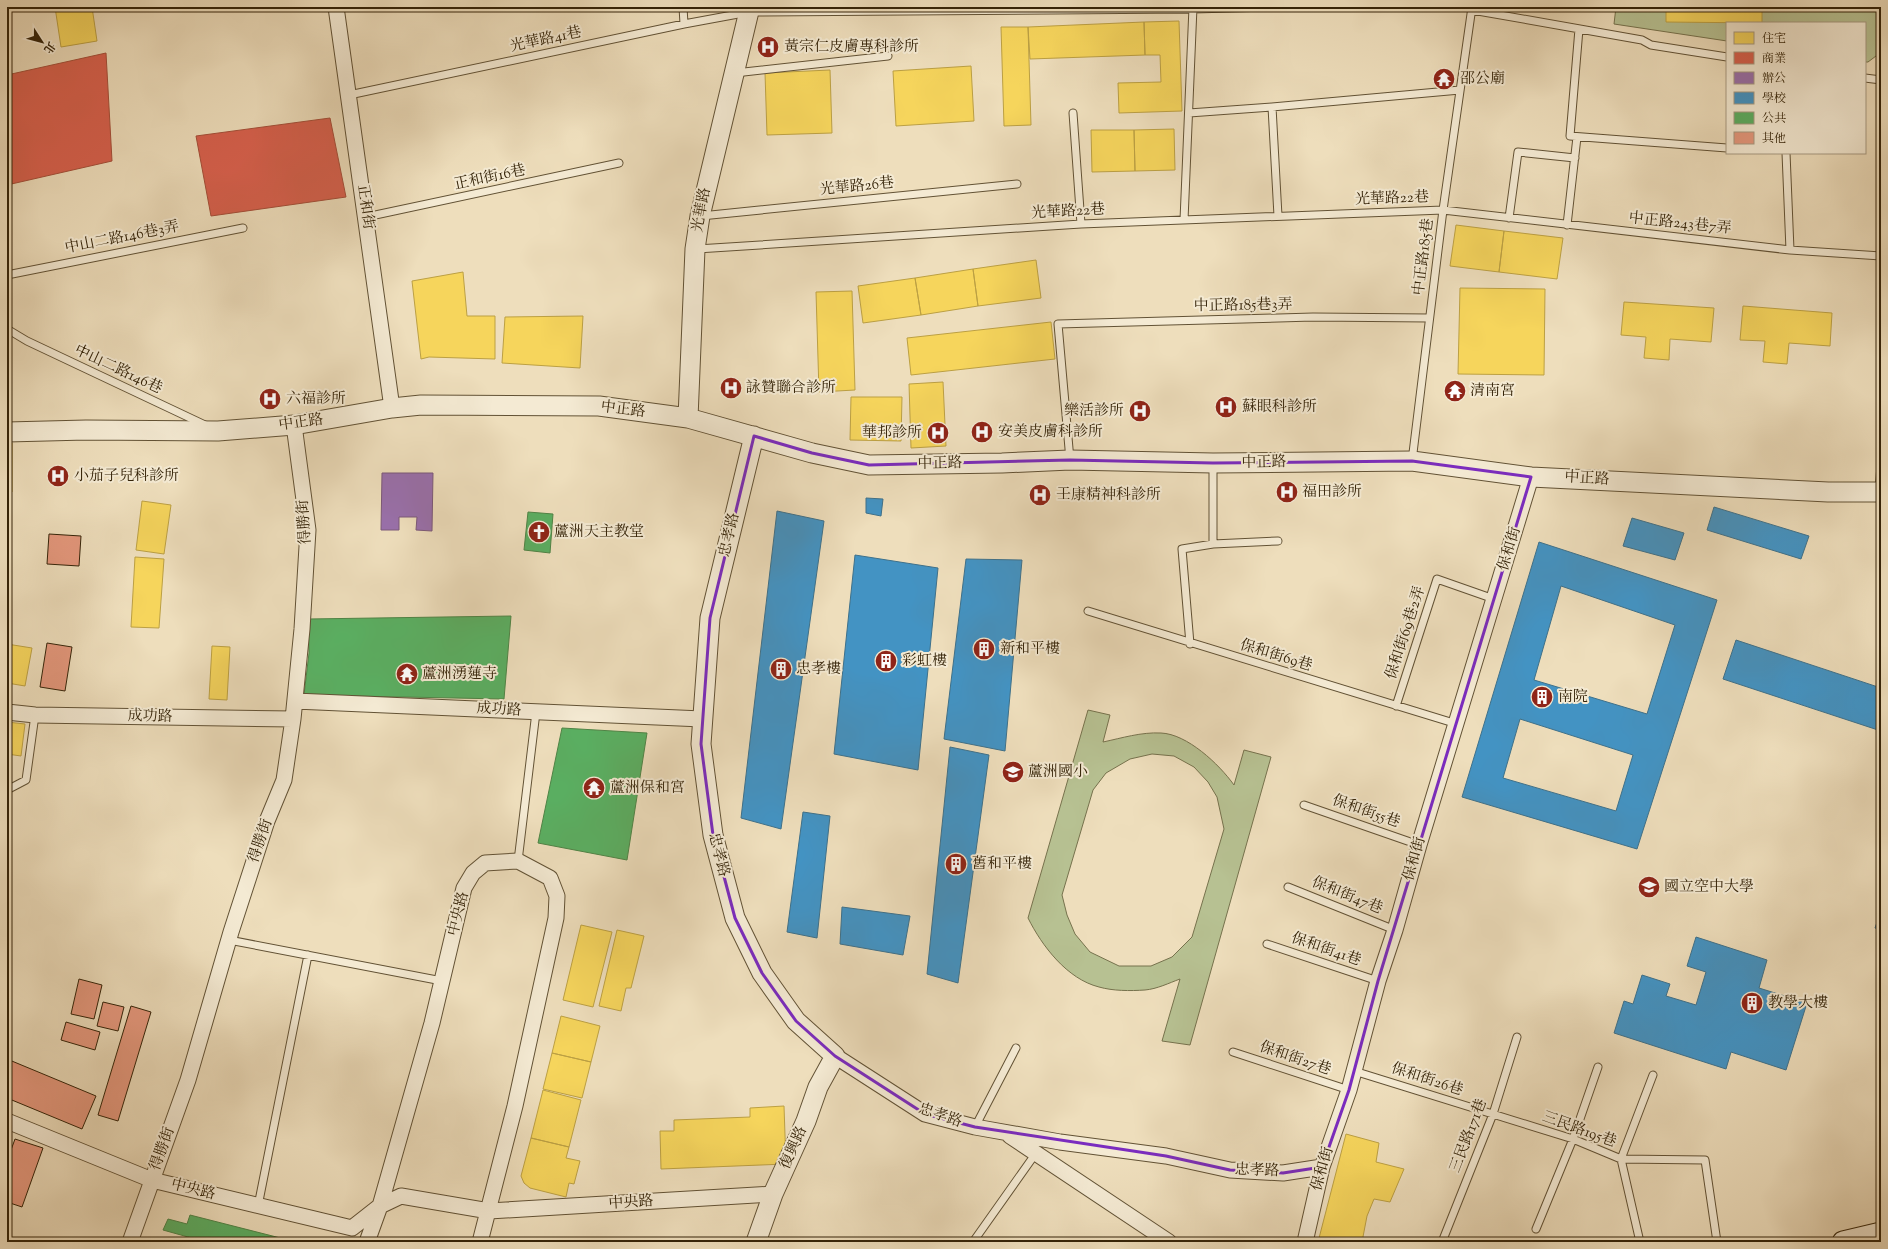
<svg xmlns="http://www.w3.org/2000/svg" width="1888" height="1249" font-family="'Sorts Mill Goudy','Noto Serif TC',serif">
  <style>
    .green { fill: #b7c192; stroke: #76724d; fill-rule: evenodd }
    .homes { fill: #f6d55c; stroke: #bca043 }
    .shops { fill: #d6604d; stroke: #a54e38 }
    .offices { fill: #9970ab; stroke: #7b597a }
    .schools { fill: #4393c3; stroke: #3e718b; fill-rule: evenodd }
    .public { fill: #5aae61; stroke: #4f8446 }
    .building { fill: #e5987d; stroke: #342308 }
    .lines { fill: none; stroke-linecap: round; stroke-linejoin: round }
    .service-casing { stroke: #625235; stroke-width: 9 }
    .minor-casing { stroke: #625235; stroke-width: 17 }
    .tertiary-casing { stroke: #625235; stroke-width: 21 }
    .secondary-casing { stroke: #342308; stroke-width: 23 }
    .service { stroke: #f4ead3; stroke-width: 7 }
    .minor { stroke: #f4ead3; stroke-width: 15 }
    .tertiary { stroke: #f4ead3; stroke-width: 19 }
    .secondary { stroke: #f4ead3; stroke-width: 21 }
    .marked { fill: none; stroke: #7b2cbf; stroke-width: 3; stroke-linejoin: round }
    .labels { text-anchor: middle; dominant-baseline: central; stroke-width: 4; stroke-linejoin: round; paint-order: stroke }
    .street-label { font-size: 15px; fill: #342308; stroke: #f4ead3 }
    .poi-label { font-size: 15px; fill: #342308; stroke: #f4ead3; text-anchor: start }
  </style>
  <rect width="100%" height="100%" fill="#eedebc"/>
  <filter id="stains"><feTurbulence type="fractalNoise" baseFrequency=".005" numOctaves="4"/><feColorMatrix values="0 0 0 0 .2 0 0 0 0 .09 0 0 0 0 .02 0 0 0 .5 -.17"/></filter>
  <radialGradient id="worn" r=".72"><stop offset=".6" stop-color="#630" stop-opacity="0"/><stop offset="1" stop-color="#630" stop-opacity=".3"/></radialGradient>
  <path class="green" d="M 1616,7 L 1881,7 L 1881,61 L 1879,61 L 1880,56 L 1876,56 L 1868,62 L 1865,62 L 1865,23 L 1727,23 L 1727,41 L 1614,24 Z
    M 1088,710 L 1110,715 L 1103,742 C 1122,738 1141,732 1161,733 C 1187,734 1219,764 1234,785 L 1244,750 L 1271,757 L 1190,1045 L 1162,1041 L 1180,979 C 1169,983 1157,989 1145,990 C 1130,991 1113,991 1099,987 C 1067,979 1042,946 1028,918 ZM 1152,754 L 1174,756 L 1194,767 L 1208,782 L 1217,797 L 1224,829 L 1192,937 L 1172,957 L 1151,966 L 1119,966 L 1090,952 L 1075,934 L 1067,915 L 1062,895 L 1093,790 L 1106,773 L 1130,759 Z"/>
  <path class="homes" d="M 55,7 L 92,7 L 97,41 L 61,47 Z
    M 1666,7 L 1762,7 L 1762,23 L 1666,22 Z
    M 1179,21 L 1182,111 L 1119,113 L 1118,83 L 1161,82 L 1160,55 L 1145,55 L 1144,22 Z
    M 1144,22 L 1145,55 L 1030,59 L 1028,27 Z
    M 1001,27 L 1028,27 L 1031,125 L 1004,126 Z
    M 971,66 L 974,121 L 896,126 L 893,71 Z
    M 830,70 L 832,133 L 767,135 L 765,73 Z
    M 1174,129 L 1175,170 L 1135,171 L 1134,130 Z
    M 1091,130 L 1134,130 L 1135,171 L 1092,172 Z
    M 1456,225 L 1504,231 L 1499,272 L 1450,266 Z
    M 1504,231 L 1563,238 L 1557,279 L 1499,272 Z
    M 1036,260 L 1041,298 L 978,306 L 973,269 Z
    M 973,269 L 978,306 L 921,315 L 915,278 Z
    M 463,272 L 467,316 L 495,316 L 495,359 L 429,357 L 421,359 L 412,281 Z
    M 915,278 L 921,315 L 863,323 L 858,286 Z
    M 1460,288 L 1545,289 L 1544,375 L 1458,374 Z
    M 852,291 L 855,390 L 819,392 L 816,292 Z
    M 1624,302 L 1714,308 L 1711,342 L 1670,339 L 1669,360 L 1644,358 L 1646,337 L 1621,335 Z
    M 1743,306 L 1832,313 L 1830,346 L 1789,343 L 1787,364 L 1763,362 L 1765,341 L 1740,340 Z
    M 583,316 L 580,368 L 502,363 L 505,317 Z
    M 1051,322 L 1055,359 L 911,375 L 907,338 Z
    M 943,382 L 946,446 L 911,448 L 909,384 Z
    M 851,397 L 902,397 L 901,441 L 850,440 Z
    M 7,443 L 12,443 L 12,492 L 7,492 Z
    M 142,501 L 171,505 L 164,554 L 136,550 Z
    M 135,557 L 164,559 L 159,628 L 131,627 Z
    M 7,644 L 32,648 L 25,686 L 7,683 Z
    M 212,646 L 230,647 L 227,700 L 209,699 Z
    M 7,722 L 25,724 L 21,756 L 7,754 Z
    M 581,925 L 612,932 L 593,1007 L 563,1000 Z
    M 617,930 L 644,936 L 631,988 L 626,988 L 621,1011 L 599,1006 Z
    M 561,1016 L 600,1026 L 591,1062 L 552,1053 Z
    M 552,1053 L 591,1062 L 582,1098 L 543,1089 Z
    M 543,1090 L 581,1100 L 569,1147 L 531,1138 Z
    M 784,1106 L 786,1164 L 661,1169 L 660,1131 L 674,1131 L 674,1120 L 750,1117 L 750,1108 Z
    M 1346,1134 L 1379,1143 L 1376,1162 L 1404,1169 L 1390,1202 L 1374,1199 L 1367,1216 L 1362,1242 L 1318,1242 Z
    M 531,1138 L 569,1147 L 566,1158 L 580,1161 L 574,1184 L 569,1183 L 566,1197 L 530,1188 L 524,1183 L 521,1176 Z"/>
  <path class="shops" d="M 106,53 L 112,161 L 7,185 L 7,75 Z
    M 330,118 L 346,197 L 211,216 L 196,136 Z"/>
  <path class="offices" d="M 382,473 L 433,473 L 432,531 L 416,530 L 417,517 L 399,517 L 399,530 L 381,530 Z"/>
  <path class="schools" d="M 866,498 L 883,499 L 881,516 L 866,513 Z
    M 1714,507 L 1809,536 L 1801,559 L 1707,530 Z
    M 777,511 L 824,521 L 781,829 L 741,818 Z
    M 1632,518 L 1684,533 L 1675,560 L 1623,546 Z
    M 1539,542 L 1717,600 L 1637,849 L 1462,797 ZM 1561,586 L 1675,625 L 1647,714 L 1534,680 ZM 1520,719 L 1633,755 L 1616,811 L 1503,778 Z
    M 855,555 L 938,568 L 918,770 L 834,754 Z
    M 966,559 L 1022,560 L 1005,751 L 944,739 Z
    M 1736,640 L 1881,688 L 1881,731 L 1723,679 Z
    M 950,747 L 989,755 L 958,983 L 927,974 Z
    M 803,812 L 830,816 L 817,938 L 787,932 Z
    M 842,907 L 910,916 L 903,955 L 840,944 Z
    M 1881,910 L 1881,930 L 1875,928 Z
    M 1696,937 L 1767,960 L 1759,988 L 1807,1003 L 1786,1070 L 1731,1052 L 1726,1069 L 1614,1033 L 1624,1001 L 1633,1004 L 1642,975 L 1670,984 L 1666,996 L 1696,1005 L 1706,972 L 1687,966 Z"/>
  <path class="public" d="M 528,512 L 553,514 L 550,553 L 524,550 Z
    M 511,616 L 504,699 L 304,695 L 309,653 L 308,619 Z
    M 562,728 L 647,733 L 627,860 L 538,843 Z
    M 190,1215 L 296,1242 L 206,1242 L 163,1230 L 168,1219 L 187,1224 Z"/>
  <path class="building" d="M 49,534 L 81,536 L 79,566 L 47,564 Z
    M 47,643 L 72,647 L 65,691 L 40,687 Z
    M 79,979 L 102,985 L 94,1019 L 71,1014 Z
    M 103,1002 L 124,1007 L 118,1031 L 97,1026 Z
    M 131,1006 L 151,1012 L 118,1121 L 98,1115 Z
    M 66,1022 L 100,1032 L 95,1050 L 61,1040 Z
    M 7,1059 L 96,1096 L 82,1129 L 7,1098 Z
    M 15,1139 L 43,1148 L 22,1207 L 7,1202 L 7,1161 Z"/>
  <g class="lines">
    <g class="service-casing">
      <path id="service" d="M 683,7 L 684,24
        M 1470,7 L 1472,10 L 1642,40 L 1651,45 L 1727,57
        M 1579,29 L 1570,136 L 1727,148
        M 735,73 L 888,56
        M 1865,78 L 1881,80
        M 349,95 L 684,24 L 749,12 L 1193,9 L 1270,7
        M 1272,107 L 1278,216
        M 1073,113 L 1081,224
        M 1189,113 L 1272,107 L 1460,90
        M 1786,153 L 1790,250
        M 701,216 L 1017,184
        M 366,217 L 619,163
        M 1509,218 L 1518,152 L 1575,158
        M 1184,220 L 1193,7
        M 1567,225 L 1577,137
        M 697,249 L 1081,224 L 1443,210 L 1790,250 L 1881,256
        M 7,275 L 243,228
        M 7,329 L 27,341 L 205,425
        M 1070,460 L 1058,324 L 1313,317 L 1429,318
        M 1412,461 L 1443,210 L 1472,7
        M 1879,491 L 1881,465
        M 1213,544 L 1278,541
        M 1088,611 L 1457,724
        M 1190,644 L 1182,549 L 1213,544 L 1213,464
        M 1396,706 L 1437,579 L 1494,599
        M 7,790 L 26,780 L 35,715
        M 1304,805 L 1419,845
        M 518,861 L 536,712
        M 1288,887 L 1395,930
        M 229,940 L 442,981
        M 1267,944 L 1378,981
        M 1233,1052 L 1349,1090
        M 1354,1071 L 1573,1139 L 1621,1159 L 1640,1242
        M 1653,1075 L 1621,1159 L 1705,1160 L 1717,1242
        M 975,1127 L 1016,1048
        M 258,1206 L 308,955
        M 1536,1229 L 1573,1139 L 1598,1067
        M 973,1242 L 1036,1153
        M 1442,1242 L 1493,1114 L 1517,1037"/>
    </g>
    <g class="minor-casing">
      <path id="minor" d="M 336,7 L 392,408
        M 295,701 L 702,719
        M 7,712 L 35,715 L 293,719
        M 835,1056 L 925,1114 L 975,1127 L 1060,1142 L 1166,1156 L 1230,1170 L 1283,1173 L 1322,1167
        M 7,1121 L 152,1180 L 352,1228 L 380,1206 L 401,1196 L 489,1211 L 773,1194
        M 1010,1136 L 1169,1242
        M 130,1242 L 188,1080 L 231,932 L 267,821 L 284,780 L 293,719 L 302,629 L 308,530 L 294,425
        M 367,1242 L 380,1206 L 432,1023 L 464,888 L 473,873 L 485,863 L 518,861 L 550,878 L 557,896 L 556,918 L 515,1106 L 480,1242
        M 1305,1242 L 1322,1167 L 1349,1090 L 1378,981 L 1395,930 L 1419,845 L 1531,477"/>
    </g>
    <g class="tertiary-casing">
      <path id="tertiary" d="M 688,418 L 695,249 L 700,216 L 750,7
        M 7,432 L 86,430 L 218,431 L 294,425 L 392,408 L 421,405 L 599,406 L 688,418 L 812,453 L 869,465 L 1002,463 L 1070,460 L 1213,463 L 1412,461 L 1531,477 L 1828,492 L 1881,492
        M 754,436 L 710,618 L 701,744 L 713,835 L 735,918 L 762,973 L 796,1021 L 835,1056 L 818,1087 L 806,1121 L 773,1194 L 756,1242"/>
    </g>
    <g class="secondary-casing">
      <path id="secondary" d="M 1843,1242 L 1881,1233"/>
    </g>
    <use href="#service" class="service"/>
    <use href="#minor" class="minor"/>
    <use href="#tertiary" class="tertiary"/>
    <use href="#secondary" class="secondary"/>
  </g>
  <path class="marked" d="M 754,436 L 812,453 L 869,465 L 1070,460 L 1213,463 L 1412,461 L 1531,477 L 1378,981 L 1349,1090 L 1322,1167 L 1283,1173 L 1230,1170 L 1166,1156 L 975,1127 L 925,1114 L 835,1056 L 796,1021 L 762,973 L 735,918 L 713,835 L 701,744 L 710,618 Z"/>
  <defs>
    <g id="hospital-disc" transform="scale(1.15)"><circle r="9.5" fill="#8f2418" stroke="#f4ead3"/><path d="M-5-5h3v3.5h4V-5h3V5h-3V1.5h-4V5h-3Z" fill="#fff"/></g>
    <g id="temple-disc" transform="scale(1.15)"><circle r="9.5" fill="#8f2418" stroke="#f4ead3"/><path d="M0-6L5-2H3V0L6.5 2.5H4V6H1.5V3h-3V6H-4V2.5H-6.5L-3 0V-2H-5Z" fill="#fff"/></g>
    <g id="church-disc" transform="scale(1.15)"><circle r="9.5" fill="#8f2418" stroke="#f4ead3"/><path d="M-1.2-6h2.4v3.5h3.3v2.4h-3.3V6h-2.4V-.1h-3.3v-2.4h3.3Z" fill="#fff"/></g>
    <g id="building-disc" transform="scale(1.15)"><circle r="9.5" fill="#8f2418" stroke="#f4ead3"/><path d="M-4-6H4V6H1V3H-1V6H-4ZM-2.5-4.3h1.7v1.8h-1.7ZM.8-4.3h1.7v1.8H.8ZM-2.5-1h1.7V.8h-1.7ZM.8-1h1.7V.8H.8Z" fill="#fff"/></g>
    <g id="school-disc" transform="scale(1.15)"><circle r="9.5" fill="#8f2418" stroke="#f4ead3"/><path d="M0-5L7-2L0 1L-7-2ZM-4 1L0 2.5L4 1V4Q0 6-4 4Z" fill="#fff"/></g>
    <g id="university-disc" transform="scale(1.15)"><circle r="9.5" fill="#8f2418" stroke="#f4ead3"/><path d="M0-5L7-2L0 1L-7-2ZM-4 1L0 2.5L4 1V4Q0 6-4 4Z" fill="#fff"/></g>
  </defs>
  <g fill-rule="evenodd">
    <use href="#hospital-disc" x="768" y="47"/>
    <use href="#temple-disc" x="1444" y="79"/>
    <use href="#hospital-disc" x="731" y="388"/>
    <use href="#temple-disc" x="1455" y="391"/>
    <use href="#hospital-disc" x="270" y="399"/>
    <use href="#hospital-disc" x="1226" y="407"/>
    <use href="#hospital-disc" x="1140" y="411"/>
    <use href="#hospital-disc" x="982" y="432"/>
    <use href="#hospital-disc" x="938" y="433"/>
    <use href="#hospital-disc" x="58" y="476"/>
    <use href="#hospital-disc" x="1287" y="492"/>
    <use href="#hospital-disc" x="1040" y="495"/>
    <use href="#church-disc" x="539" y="532"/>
    <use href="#building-disc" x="984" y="649"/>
    <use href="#building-disc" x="886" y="661"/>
    <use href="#building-disc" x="781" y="669"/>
    <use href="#temple-disc" x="407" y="674"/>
    <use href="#building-disc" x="1542" y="697"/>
    <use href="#school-disc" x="1013" y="772"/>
    <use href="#temple-disc" x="594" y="788"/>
    <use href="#building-disc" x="956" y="864"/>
    <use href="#university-disc" x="1649" y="887"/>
    <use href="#building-disc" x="1752" y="1003"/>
  </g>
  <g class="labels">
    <g class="street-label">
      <text transform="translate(546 40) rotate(-12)">光華路41巷</text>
      <text transform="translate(490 178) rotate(-12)">正和街16巷</text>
      <text transform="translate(857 187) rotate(-6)">光華路26巷</text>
      <text transform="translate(1392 199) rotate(-2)">光華路22巷</text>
      <text transform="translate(365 207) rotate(82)">正和街</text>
      <text transform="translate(702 210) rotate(-79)">光華路</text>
      <text transform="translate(1068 212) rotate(-3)">光華路22巷</text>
      <text transform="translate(1680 224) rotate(6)">中正路243巷7弄</text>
      <text transform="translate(122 238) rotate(-11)">中山二路146巷3弄</text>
      <text transform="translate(1424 257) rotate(-83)">中正路185巷</text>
      <text transform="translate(1243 306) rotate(-1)">中正路185巷3弄</text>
      <text transform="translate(118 370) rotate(25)">中山二路146巷</text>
      <text transform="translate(623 410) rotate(7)">中正路</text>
      <text transform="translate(301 423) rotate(-8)">中正路</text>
      <text transform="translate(1264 463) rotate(-1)">中正路</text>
      <text transform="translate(940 464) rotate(-1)">中正路</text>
      <text transform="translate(1587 479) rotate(3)">中正路</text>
      <text transform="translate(305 522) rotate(-94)">得勝街</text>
      <text transform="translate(730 535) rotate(-77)">忠孝路</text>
      <text transform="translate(1510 549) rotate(-73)">保和街</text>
      <text transform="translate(1406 633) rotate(-72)">保和街69巷2弄</text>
      <text transform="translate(1276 656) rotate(17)">保和街69巷</text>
      <text transform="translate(499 710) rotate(3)">成功路</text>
      <text transform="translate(150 717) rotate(1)">成功路</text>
      <text transform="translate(1366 812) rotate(19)">保和街55巷</text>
      <text transform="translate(261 841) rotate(-71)">得勝街</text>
      <text transform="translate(718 855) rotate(76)">忠孝路</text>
      <text transform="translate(1415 859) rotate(-74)">保和街</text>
      <text transform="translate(1347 896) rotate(22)">保和街47巷</text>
      <text transform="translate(459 914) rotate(-76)">中央路</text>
      <text transform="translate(1326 950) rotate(19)">保和街41巷</text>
      <text transform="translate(1295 1059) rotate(19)">保和街27巷</text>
      <text transform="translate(1427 1080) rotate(18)">保和街26巷</text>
      <text transform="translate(940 1116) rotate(19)">忠孝路</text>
      <text transform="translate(1579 1130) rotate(20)">三民路195巷</text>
      <text transform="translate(1469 1136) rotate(-69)">三民路171巷</text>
      <text transform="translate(794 1148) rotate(-66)">復興路</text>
      <text transform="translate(163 1149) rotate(-70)">得勝街</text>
      <text transform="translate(1323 1169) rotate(-74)">保和街</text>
      <text transform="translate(1257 1171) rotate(2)">忠孝路</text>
      <text transform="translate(193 1190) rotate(14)">中央路</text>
      <text transform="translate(631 1203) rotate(-4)">中央路</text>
    </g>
    <g class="poi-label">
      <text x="784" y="47">黃宗仁皮膚專科診所</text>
      <text x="1460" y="79">邵公廟</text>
      <text x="746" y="388">詠贊聯合診所</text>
      <text x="1470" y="391">清南宮</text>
      <text x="286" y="399">六福診所</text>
      <text x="1242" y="407">蘇眼科診所</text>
      <text x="1124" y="411" text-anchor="end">樂活診所</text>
      <text x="998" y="432">安美皮膚科診所</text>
      <text x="922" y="433" text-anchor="end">華邦診所</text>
      <text x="74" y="476">小茄子兒科診所</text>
      <text x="1302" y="492">福田診所</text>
      <text x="1056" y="495">壬康精神科診所</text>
      <text x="554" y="532">蘆洲天主教堂</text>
      <text x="1000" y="649">新和平樓</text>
      <text x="902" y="661">彩虹樓</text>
      <text x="796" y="669">忠孝樓</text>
      <text x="422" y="674">蘆洲湧蓮寺</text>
      <text x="1558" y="697">南院</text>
      <text x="1028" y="772">蘆洲國小</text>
      <text x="610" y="788">蘆洲保和宮</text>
      <text x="972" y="864">舊和平樓</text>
      <text x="1664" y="887">國立空中大學</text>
      <text x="1768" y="1003">教學大樓</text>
    </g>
  </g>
  <rect width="1888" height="1249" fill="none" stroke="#eedebc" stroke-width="24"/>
  <rect x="8" y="8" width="1872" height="1233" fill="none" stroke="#342308" stroke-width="2"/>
  <rect x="12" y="12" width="1864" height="1225" fill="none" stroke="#342308"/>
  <rect x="1726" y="22" width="140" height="132" fill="#f4ead3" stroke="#a79a82"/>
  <rect x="1734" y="32" width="20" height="12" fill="#f6d55c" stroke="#a79a82"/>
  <text x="1762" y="42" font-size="12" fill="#342308">住宅</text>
  <rect x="1734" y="52" width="20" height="12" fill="#d6604d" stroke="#a79a82"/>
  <text x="1762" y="62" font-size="12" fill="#342308">商業</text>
  <rect x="1734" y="72" width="20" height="12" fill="#9970ab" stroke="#a79a82"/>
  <text x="1762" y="82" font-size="12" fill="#342308">辦公</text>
  <rect x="1734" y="92" width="20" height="12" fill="#4393c3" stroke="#a79a82"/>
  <text x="1762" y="102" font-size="12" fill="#342308">學校</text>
  <rect x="1734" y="112" width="20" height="12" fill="#5aae61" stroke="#a79a82"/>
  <text x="1762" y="122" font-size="12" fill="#342308">公共</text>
  <rect x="1734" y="132" width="20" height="12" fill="#e5987d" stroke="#a79a82"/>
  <text x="1762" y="142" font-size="12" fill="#342308">其他</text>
  <g transform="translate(42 42) rotate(126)" stroke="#f4ead3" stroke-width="3" paint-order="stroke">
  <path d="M0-3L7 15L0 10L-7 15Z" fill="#342308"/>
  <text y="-6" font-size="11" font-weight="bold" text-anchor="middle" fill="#342308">北</text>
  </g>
  <rect width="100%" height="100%" filter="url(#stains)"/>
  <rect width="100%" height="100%" fill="url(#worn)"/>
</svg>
